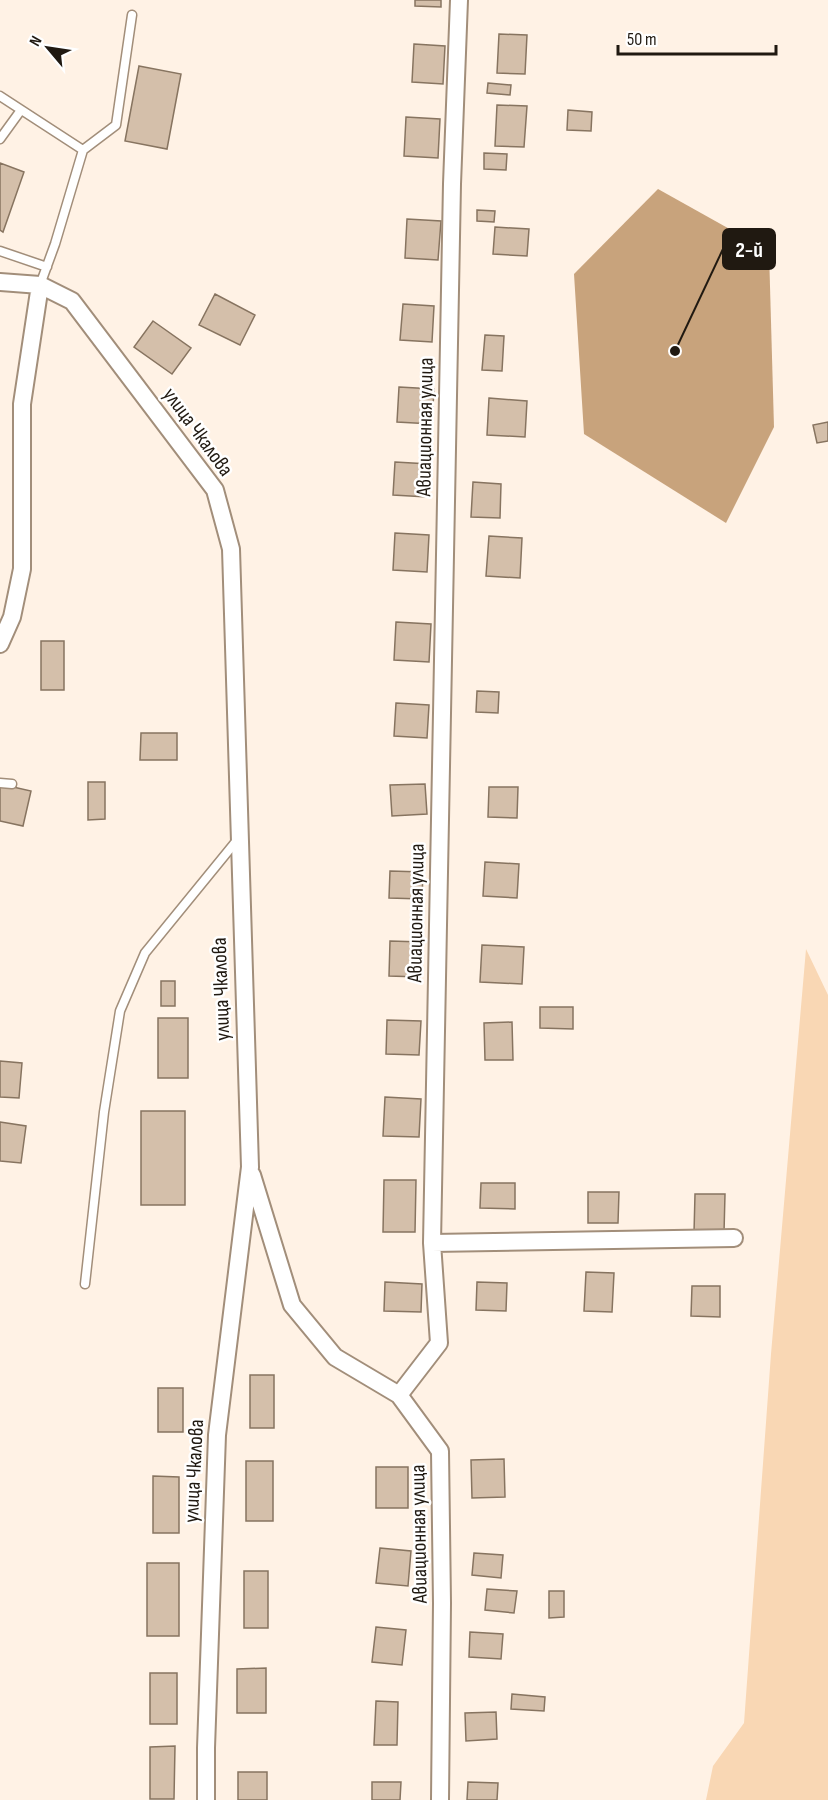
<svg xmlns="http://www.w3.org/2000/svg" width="828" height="1800" font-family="'Sofia Sans Condensed',sans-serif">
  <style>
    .green { fill: #f9d7b4 }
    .water { fill: #c8a37c }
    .building { fill: #d4bfaa; stroke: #877460; stroke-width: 1.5 }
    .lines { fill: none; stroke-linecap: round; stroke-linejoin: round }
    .service-casing { stroke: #a28e7a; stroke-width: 11 }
    .minor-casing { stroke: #a28e7a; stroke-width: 20 }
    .service { stroke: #fff; stroke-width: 8 }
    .minor { stroke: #fff; stroke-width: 16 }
    .labels { text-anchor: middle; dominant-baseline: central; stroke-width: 5; stroke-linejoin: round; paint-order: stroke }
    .street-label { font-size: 21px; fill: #201911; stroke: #fff }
    .leader { fill: none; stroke: #201911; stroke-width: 2 }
    .callout-dot { fill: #201911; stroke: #fff; stroke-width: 2 }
    .callout { fill: #201911; stroke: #201911; stroke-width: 2 }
    .callout-label { font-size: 22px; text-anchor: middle; font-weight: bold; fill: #fff }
  </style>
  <rect width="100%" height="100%" fill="#fff2e5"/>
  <path class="green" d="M 806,949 L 828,995 L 828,1800 L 706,1800 L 713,1766 L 744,1723 L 771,1354 Z"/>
  <path class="water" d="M 658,189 L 769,251 L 774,427 L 726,523 L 584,434 L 574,274 Z"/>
  <path class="building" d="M 415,0 L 441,0 L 441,7 L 415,6 Z
    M 499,34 L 527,35 L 525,74 L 497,73 Z
    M 414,44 L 445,46 L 443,84 L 412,82 Z
    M 139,66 L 181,74 L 167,149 L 125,141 Z
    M 488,83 L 511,85 L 510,95 L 487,93 Z
    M 497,105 L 527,106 L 524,147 L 495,146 Z
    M 568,110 L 592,112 L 591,131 L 567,130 Z
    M 406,117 L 440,119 L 438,158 L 404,156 Z
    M 484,153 L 507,154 L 506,170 L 484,169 Z
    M 0,163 L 24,172 L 3,232 L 0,230 Z
    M 477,210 L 495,211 L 494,222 L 477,221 Z
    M 407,219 L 441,221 L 438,260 L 405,258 Z
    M 495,227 L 529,229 L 527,256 L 493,254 Z
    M 215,294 L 255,315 L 240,345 L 199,325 Z
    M 403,304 L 434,306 L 432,342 L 400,340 Z
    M 153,321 L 191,348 L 172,374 L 134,347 Z
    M 485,335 L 504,336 L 502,371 L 482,370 Z
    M 399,387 L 434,389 L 432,424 L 397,422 Z
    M 489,398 L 527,401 L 525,437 L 487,435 Z
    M 828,422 L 828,441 L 817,443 L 813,425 Z
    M 395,462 L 429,464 L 427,497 L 393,495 Z
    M 473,482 L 501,484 L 500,518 L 471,517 Z
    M 395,533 L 429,535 L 427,572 L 393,570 Z
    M 489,536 L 522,538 L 520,578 L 486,576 Z
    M 396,622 L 431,624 L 429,662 L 394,660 Z
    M 41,641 L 64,641 L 64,690 L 41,690 Z
    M 477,691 L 499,692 L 498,713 L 476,712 Z
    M 396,703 L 429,705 L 427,738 L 394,736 Z
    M 141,733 L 177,733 L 177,760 L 140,760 Z
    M 88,782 L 105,782 L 105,819 L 88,820 Z
    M 0,784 L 31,791 L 23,826 L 0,821 Z
    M 425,784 L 427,814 L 392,816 L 390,785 Z
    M 489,787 L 518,787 L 517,818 L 488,817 Z
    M 485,862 L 519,864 L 517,898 L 483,896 Z
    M 390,871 L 423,872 L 422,899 L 389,898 Z
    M 390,941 L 422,942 L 420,977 L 389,976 Z
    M 482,945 L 524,947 L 522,984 L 480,982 Z
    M 161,981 L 175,981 L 175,1006 L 161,1006 Z
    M 540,1007 L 573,1007 L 573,1029 L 540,1028 Z
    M 158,1018 L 188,1018 L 188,1078 L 158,1078 Z
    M 387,1020 L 421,1021 L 419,1055 L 386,1054 Z
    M 512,1022 L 513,1060 L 485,1060 L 484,1023 Z
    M 0,1061 L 22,1063 L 19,1098 L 0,1097 Z
    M 385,1097 L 421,1099 L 419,1137 L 383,1136 Z
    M 141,1111 L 185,1111 L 185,1205 L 141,1205 Z
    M 0,1122 L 26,1126 L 21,1163 L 0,1161 Z
    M 384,1180 L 416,1180 L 415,1232 L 383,1232 Z
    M 481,1183 L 515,1183 L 515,1209 L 480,1208 Z
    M 588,1192 L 619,1192 L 618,1223 L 588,1223 Z
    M 695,1194 L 725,1194 L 724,1233 L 694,1233 Z
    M 586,1272 L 614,1273 L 612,1312 L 584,1311 Z
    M 385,1282 L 422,1284 L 421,1312 L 384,1311 Z
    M 477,1282 L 507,1283 L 506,1311 L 476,1310 Z
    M 692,1286 L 720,1286 L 720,1317 L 691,1316 Z
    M 250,1375 L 274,1375 L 274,1428 L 250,1428 Z
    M 158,1388 L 183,1388 L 183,1432 L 158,1432 Z
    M 504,1459 L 505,1497 L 472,1498 L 471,1460 Z
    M 246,1461 L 273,1461 L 273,1521 L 246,1521 Z
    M 376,1467 L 408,1467 L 408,1508 L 376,1508 Z
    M 153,1476 L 179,1477 L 179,1533 L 153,1533 Z
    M 380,1548 L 411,1551 L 408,1586 L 376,1583 Z
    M 474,1553 L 503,1555 L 501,1578 L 472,1575 Z
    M 147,1563 L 179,1563 L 179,1636 L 147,1636 Z
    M 244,1571 L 268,1571 L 268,1628 L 244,1628 Z
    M 487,1589 L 517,1591 L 514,1613 L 485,1610 Z
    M 549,1591 L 564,1591 L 564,1617 L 549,1618 Z
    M 376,1627 L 406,1630 L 402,1665 L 372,1662 Z
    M 470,1632 L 503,1634 L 501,1659 L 469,1657 Z
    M 266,1668 L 266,1713 L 237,1713 L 237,1669 Z
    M 150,1673 L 177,1673 L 177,1724 L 150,1724 Z
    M 512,1694 L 545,1697 L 544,1711 L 511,1709 Z
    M 376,1701 L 398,1702 L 397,1745 L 374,1745 Z
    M 496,1712 L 497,1739 L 466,1741 L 465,1713 Z
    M 175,1746 L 174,1799 L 150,1799 L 150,1747 Z
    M 238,1772 L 267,1772 L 267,1800 L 238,1800 Z
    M 372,1782 L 401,1782 L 400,1800 L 372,1800 Z
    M 468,1782 L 498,1783 L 497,1800 L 467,1800 Z"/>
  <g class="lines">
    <g class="service-casing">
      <path id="service" d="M 0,96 L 83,150 L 55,244 L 40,285
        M 0,139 L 21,110
        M 83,150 L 116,125 L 132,15
        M 0,251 L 47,267
        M 0,783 L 12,784
        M 85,1284 L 104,1112 L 120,1011 L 145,953 L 238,839"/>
    </g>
    <g class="minor-casing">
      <path id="minor" d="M 0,282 L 40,285 L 72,301 L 215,490 L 231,549 L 250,1167 L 217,1435 L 206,1748 L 206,1800
        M 0,644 L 12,617 L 22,569 L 22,404 L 40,285
        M 252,1175 L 292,1305 L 335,1357 L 399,1395
        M 432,1243 L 734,1238
        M 440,1800 L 442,1603 L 440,1451 L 399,1395 L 439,1343 L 432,1243 L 452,184 L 459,0"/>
    </g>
    <use href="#service" class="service"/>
    <use href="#minor" class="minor"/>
  </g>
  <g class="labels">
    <g class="street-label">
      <text transform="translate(425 427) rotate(-89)">Авиационная улица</text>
      <text transform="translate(198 432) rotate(54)">улица Чкалова</text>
      <text transform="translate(416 913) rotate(-89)">Авиационная улица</text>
      <text transform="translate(221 989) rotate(-92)">улица Чкалова</text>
      <text transform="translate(194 1471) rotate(-87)">улица Чкалова</text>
      <text transform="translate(419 1534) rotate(-91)">Авиационная улица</text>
    </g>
  </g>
  <path class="leader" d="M675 351L723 249"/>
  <circle class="callout-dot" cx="675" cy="351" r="6"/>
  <rect class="callout" x="723" y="229" width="52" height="40" rx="6"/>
  <g class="callout-label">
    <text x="749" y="257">2-й</text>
  </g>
  <g transform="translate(48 48) rotate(299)" stroke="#ffffff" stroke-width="4.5" paint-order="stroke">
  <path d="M0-4.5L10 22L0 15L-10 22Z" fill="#201911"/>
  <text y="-9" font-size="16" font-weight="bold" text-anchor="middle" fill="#201911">N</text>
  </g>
  <path d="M618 45v9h158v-9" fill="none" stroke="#201911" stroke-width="3"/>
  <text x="627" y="45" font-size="18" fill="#201911" stroke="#ffffff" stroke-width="4.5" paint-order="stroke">50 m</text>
</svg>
